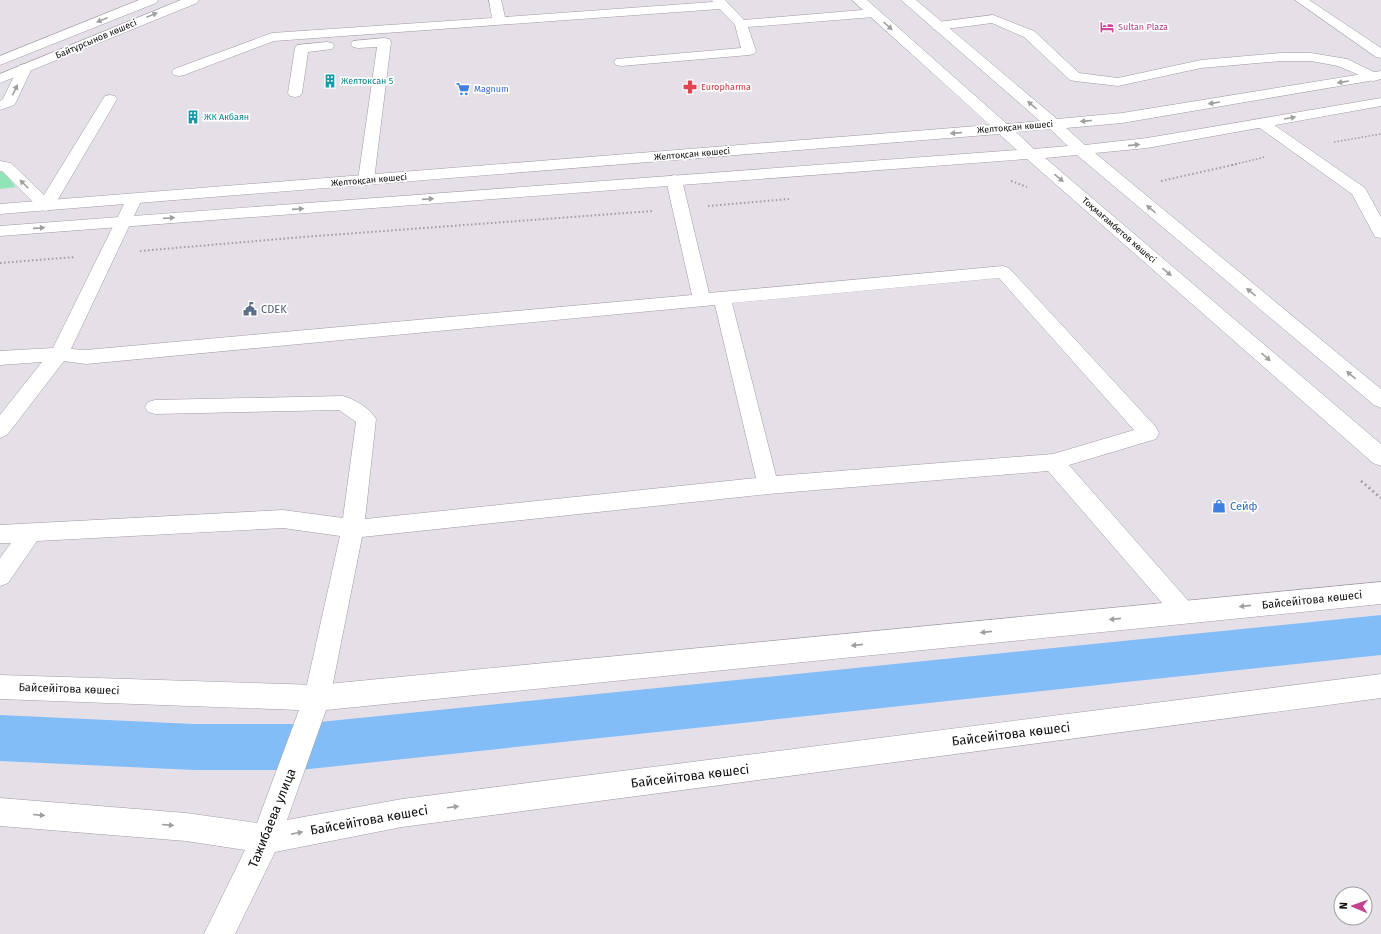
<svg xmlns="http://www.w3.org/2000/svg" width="1381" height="934" font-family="'Fira Sans',sans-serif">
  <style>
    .green { fill: #91e4b5 }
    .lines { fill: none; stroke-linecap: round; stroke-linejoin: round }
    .canal { fill: #83bdf8; fill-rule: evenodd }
    .lane-casing { stroke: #9f9aa2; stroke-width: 1 }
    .street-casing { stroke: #9f9aa2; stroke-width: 1 }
    .secondary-casing { stroke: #9f9aa2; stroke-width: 1 }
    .path-far2 { stroke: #a09ca3; stroke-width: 1.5; stroke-dasharray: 1.5 2; stroke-linecap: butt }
    .path-far1 { stroke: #a09ca3; stroke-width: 2; stroke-dasharray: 1.5 2.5; stroke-linecap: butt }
    .path { stroke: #a09ca3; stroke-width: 2.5; stroke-dasharray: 2 3; stroke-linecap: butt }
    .lane { fill: #fff; fill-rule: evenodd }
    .street { fill: #fff; fill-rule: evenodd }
    .secondary { fill: #fff; fill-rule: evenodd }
    .oneway { fill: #9f9f9f }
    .labels { text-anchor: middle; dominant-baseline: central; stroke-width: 3.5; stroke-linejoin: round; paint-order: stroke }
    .far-hotel-label { font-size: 9px; fill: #b23c85; stroke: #fff; text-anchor: start }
    .far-street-label { font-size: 9px; fill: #0f0e10; stroke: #fff }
    .far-culture-label { font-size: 9px; fill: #0d838f; stroke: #fff; text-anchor: start }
    .far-health-label { font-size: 9px; fill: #be3a42; stroke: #fff; text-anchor: start }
    .far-shop-label { font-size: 9px; fill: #366cbe; stroke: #fff; text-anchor: start }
    .service-label { font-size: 11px; fill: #4e5e75; stroke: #fff; text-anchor: start }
    .shop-label { font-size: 11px; fill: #366cbe; stroke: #fff; text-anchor: start }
    .street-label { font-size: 11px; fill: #0f0e10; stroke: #fff }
    .near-street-label { font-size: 13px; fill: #0f0e10; stroke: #fff }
  </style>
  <rect width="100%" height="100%" fill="#e5dfe8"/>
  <path class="green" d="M 0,172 L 4,172 L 16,187 L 0,189 Z"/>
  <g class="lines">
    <path class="canal" d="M 1381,615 L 1381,655 L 300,770 L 194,770 L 0,761 L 0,715 L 194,724 L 300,724 Z"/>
    <g class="lane-casing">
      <path id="lane" d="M 489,0 L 501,0 L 505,17 L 713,2 L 712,0 L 725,0 L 744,20 L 874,9 L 878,10 L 880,13 L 878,16 L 874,17 L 748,27 L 756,51 L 754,54 L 749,55 L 621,66 L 616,65 L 614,62 L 616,59 L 741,48 L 735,25 L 720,9 L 274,41 L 184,75 L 179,76 L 174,75 L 172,72 L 174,69 L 272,33 L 492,18 Z
        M 1295,0 L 1309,0 L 1381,48 L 1381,58 L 1376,57 Z
        M 993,15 L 1034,31 L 1079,73 L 1118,78 L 1201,60 L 1281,53 L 1311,53 L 1347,59 L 1378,74 L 1380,77 L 1378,80 L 1373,81 L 1338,66 L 1311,61 L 1281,61 L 1201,68 L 1118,86 L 1075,81 L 1070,80 L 1024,37 L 992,23 L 938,30 L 933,29 L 932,26 L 933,23 L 938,22 Z
        M 384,38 L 389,39 L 391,42 L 374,180 L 372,183 L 366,185 L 360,183 L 358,180 L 377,47 L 358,48 L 353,47 L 351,44 L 353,41 Z
        M 327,42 L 332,43 L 334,46 L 332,49 L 308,52 L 302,93 L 300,96 L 295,97 L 290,96 L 288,93 L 295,48 L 297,45 Z
        M 25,64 L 30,65 L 32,68 L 16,102 L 14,105 L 0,110 L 0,101 L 3,99 L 18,68 L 20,65 Z
        M 110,95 L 115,96 L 117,99 L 54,206 L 52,209 L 46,211 L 40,209 L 2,171 L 0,171 L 0,161 L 11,163 L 44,195 L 103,99 L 105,96 Z
        M 1262,119 L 1267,120 L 1365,188 L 1381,217 L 1381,238 L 1375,237 L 1373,233 L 1352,194 L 1257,126 L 1255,123 L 1257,120 Z
        M 674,175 L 680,177 L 682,180 L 709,293 L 1003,266 L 1009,268 L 1156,427 L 1159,433 L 1156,439 L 1069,465 L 1192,605 L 1196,612 L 1192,619 L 1184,622 L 1176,619 L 1048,471 L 768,494 L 362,537 L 330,698 L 326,706 L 317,710 L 308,706 L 304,698 L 340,536 L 283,528 L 37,541 L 8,583 L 0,586 L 0,558 L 11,543 L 0,543 L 0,525 L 283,510 L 343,518 L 356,422 L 339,410 L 155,414 L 148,412 L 145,407 L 148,402 L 155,400 L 343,396 C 354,399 370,408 376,419 L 365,519 L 756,478 L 715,305 L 86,364 L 64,361 L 7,435 L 0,438 L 0,415 L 42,362 L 0,365 L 0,351 L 53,348 L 128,196 L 134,194 L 140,196 L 142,199 L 71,349 L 86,350 L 692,295 L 666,180 L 668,177 ZM 999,278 L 1134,430 L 1053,454 L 776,476 L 732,303 Z"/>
    </g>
    <g class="street-casing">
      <path id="street" d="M 1381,582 L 1381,604 L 326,710 L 287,820 L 402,799 L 1381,674 L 1381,698 L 402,827 L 275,852 L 235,934 L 204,934 L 245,850 L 186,841 L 0,826 L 0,798 L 186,813 L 257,823 L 299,710 L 0,699 L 0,675 L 317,685 Z"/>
    </g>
    <g class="secondary-casing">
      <path id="secondary" d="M 139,0 L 158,0 L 156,3 L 0,65 L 0,56 Z
        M 181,0 L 199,0 L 197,3 L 0,83 L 0,74 Z
        M 852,0 L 867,0 L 1007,124 L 1040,121 L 901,0 L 916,0 L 1057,119 L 1122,113 L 1381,71 L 1381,79 L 1122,123 L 1066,128 L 1085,145 L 1147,138 L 1381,98 L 1381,106 L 1147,148 L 1095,153 L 1381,389 L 1381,408 L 1374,405 L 1077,155 L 1045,158 L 1381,444 L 1381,466 L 1373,463 L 1027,159 L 0,236 L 0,226 L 1017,150 L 999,134 L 0,214 L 0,204 L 990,125 ZM 1050,129 L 1068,146 L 1034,149 L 1016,132 Z"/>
    </g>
    <path class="path-far2" d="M 1334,142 L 1381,134
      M 1232,165 L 1265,157"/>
    <path class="path-far1" d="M 1011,181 L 1027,187
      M 1161,181 L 1237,164
      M 708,206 L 789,199
      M 140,251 L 303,237 L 653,211
      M 0,263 L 75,257"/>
    <path class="path" d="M 1361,481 L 1381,498"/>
    <use href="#lane" class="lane"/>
    <use href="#street" class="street"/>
    <use href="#secondary" class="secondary"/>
  </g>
  <defs><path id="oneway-solid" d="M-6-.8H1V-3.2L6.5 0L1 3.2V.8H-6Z"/></defs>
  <g class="oneway">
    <use href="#oneway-solid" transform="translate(152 15) rotate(-22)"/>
    <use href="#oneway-solid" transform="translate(102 20) rotate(158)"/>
    <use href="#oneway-solid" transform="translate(888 26) rotate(42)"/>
    <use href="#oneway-solid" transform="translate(1343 82) rotate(171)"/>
    <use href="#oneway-solid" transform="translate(15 90) rotate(-65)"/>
    <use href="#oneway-solid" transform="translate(1214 103) rotate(171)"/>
    <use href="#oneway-solid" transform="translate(1032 105) rotate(-140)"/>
    <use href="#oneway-solid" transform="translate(1290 118) rotate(-10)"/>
    <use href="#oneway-solid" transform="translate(1086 121) rotate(175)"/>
    <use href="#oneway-solid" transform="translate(956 133) rotate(175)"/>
    <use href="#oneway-solid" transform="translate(1134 145) rotate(-6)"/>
    <use href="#oneway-solid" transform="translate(1059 178) rotate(41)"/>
    <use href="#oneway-solid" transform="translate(24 184) rotate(-135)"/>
    <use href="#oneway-solid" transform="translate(428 199) rotate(-4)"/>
    <use href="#oneway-solid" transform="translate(298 209) rotate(-4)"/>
    <use href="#oneway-solid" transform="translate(1151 209) rotate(-140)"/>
    <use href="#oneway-solid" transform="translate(169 218) rotate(-4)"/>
    <use href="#oneway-solid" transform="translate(39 228) rotate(-4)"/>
    <use href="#oneway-solid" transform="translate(1167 272) rotate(41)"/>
    <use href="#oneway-solid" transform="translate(1251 292) rotate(-140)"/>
    <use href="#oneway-solid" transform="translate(1266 357) rotate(41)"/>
    <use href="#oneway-solid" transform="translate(1351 375) rotate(-140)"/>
    <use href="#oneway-solid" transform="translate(1245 606) rotate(174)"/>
    <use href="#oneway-solid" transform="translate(1115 619) rotate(174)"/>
    <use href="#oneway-solid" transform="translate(986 632) rotate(174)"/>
    <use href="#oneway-solid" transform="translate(857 645) rotate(174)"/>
    <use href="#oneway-solid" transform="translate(453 807) rotate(-7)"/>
    <use href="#oneway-solid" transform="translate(39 815) rotate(5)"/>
    <use href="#oneway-solid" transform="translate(168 825) rotate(5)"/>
    <use href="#oneway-solid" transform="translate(297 833) rotate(-11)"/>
  </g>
  <defs>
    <g id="hotel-bare" transform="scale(1.08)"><path d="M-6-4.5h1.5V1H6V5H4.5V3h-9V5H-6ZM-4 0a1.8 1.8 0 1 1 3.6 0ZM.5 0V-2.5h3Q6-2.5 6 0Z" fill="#d1479c" stroke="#fff" stroke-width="2.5" paint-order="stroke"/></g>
    <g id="building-bare" transform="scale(1.08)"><path d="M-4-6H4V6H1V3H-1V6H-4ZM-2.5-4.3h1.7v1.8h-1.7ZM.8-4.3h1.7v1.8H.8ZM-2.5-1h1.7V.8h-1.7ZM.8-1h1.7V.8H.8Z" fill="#0f9aa8" stroke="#fff" stroke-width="2.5" paint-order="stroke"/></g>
    <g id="pharmacy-bare" transform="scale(1.08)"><path d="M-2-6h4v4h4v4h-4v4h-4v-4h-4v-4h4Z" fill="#e0444e" stroke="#fff" stroke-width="2.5" paint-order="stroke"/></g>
    <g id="supermarket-bare" transform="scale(1.08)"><path d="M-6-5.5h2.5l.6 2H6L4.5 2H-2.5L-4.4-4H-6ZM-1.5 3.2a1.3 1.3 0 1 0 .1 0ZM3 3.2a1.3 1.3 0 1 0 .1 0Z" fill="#3f7fe0" stroke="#fff" stroke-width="2.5" paint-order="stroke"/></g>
    <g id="civic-bare" transform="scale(1.08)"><path d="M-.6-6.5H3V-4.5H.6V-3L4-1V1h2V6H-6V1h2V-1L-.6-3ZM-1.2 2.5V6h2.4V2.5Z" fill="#5c6f8a" stroke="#fff" stroke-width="2.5" paint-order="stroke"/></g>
    <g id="shop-bare" transform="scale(1.08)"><path d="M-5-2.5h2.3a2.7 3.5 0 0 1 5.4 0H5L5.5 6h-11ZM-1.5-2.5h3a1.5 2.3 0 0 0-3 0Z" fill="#3f7fe0" stroke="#fff" stroke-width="2.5" paint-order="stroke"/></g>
  </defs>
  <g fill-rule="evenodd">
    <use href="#hotel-bare" x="1107" y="27"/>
    <use href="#building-bare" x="330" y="81"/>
    <use href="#pharmacy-bare" x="690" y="87"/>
    <use href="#supermarket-bare" x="463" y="89"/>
    <use href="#building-bare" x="193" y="117"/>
    <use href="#civic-bare" x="250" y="309"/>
    <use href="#shop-bare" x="1219" y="506"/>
  </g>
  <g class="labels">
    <g class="far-hotel-label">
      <text x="1118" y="27">Sultan Plaza</text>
    </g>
    <g class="far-street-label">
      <text transform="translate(96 39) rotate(-23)">Байтұрсынов көшесі</text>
      <text transform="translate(1015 127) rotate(-5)">Желтоқсан көшесі</text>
      <text transform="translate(692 154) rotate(-5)">Желтоқсан көшесі</text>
      <text transform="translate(369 180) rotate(-5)">Желтоқсан көшесі</text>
      <text transform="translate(1119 230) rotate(41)">Тоқмағамбетов көшесі</text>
    </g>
    <g class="far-culture-label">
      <text x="341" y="81">Желтоксан 5</text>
      <text x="204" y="117">ЖК Акбаян</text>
    </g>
    <g class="far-health-label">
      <text x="701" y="87">Europharma</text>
    </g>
    <g class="far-shop-label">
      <text x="474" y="89">Magnum</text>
    </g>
    <g class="service-label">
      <text x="261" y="309">CDEK</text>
    </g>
    <g class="shop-label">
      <text x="1230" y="506">Сейф</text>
    </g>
    <g class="street-label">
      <text transform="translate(1312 600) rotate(-6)">Байсейітова көшесі</text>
      <text transform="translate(69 689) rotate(2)">Байсейітова көшесі</text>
    </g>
    <g class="near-street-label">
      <text transform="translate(1011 734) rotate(-7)">Байсейітова көшесі</text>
      <text transform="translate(690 776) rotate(-7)">Байсейітова көшесі</text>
      <text transform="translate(272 818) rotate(-68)">Тажибаева улица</text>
      <text transform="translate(369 820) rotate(-10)">Байсейітова көшесі</text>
    </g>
  </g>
  <g transform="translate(1353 906) rotate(272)"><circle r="19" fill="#ffffff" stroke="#9f9f9f"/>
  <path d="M0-3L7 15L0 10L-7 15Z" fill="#c2428e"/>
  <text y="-6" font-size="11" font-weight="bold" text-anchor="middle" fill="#0f0e10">N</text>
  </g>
</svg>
